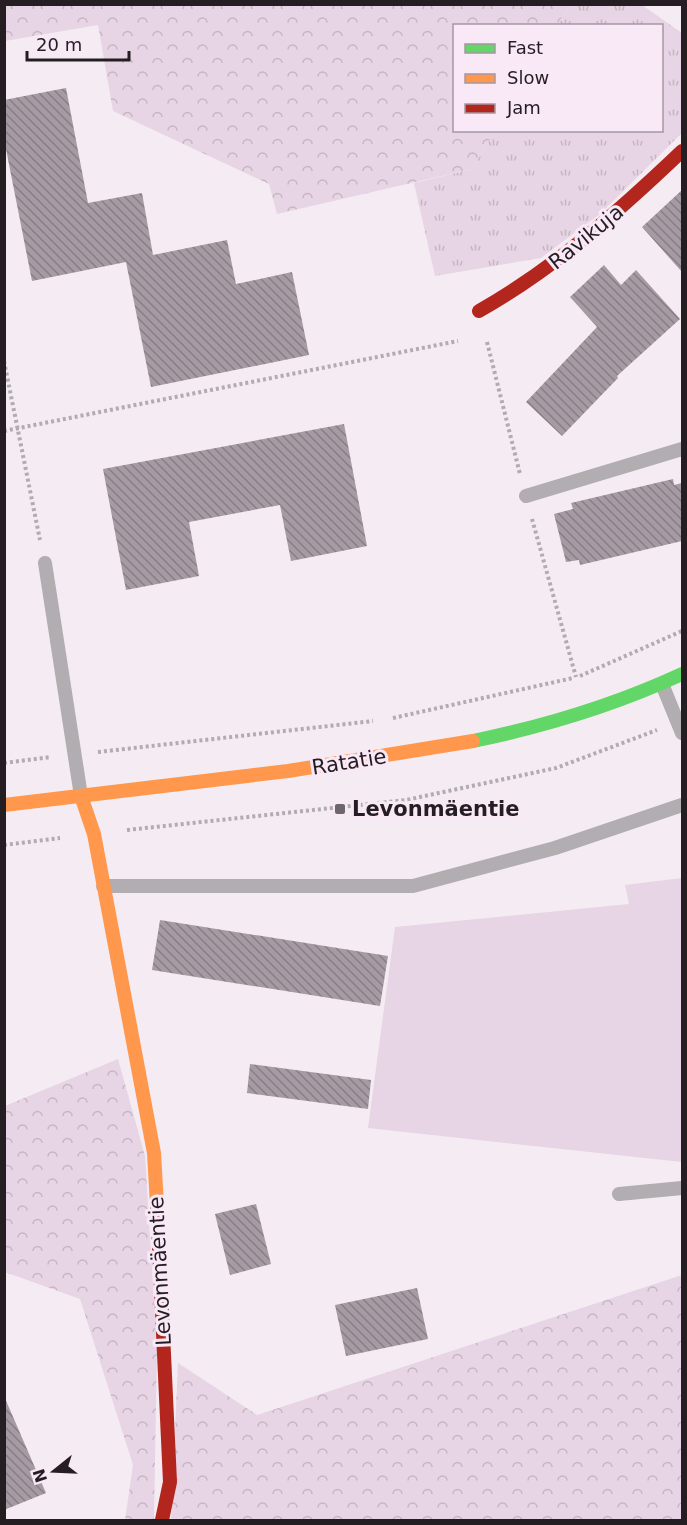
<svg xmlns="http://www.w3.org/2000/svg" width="687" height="1525" font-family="'DejaVu Sans',sans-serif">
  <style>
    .grass { fill: url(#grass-tufts) }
    .forest { fill: url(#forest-crowns) }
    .pitch { fill: #e7d4e4 }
    .building { fill: url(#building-back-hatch) }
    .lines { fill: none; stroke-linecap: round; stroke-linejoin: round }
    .path { stroke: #b0acaf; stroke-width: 4; stroke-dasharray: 3 3; stroke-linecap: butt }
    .lane { stroke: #b1adb0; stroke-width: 14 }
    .fast { stroke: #63d668; stroke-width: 14 }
    .slow { stroke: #ff974d; stroke-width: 14 }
    .jam { stroke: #b3261e; stroke-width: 14 }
    .poi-dot { fill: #6d666c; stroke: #f9e8f6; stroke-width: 2 }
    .labels { text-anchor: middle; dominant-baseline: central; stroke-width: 6; stroke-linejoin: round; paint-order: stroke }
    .street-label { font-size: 21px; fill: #241e23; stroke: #f9e8f6 }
    .poi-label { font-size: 21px; font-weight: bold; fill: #241e23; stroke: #f9e8f6; text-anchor: start }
  </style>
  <defs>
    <pattern id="grass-tufts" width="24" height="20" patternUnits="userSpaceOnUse" patternTransform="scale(1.5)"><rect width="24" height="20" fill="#e7d4e4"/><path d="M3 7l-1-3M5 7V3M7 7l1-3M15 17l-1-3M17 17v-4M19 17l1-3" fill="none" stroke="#c6b6c3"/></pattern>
    <pattern id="forest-crowns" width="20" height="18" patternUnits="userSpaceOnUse" patternTransform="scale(1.5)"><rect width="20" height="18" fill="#e7d4e4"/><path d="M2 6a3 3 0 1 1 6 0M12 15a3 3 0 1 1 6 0" fill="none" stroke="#c6b6c3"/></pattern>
    <pattern id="building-back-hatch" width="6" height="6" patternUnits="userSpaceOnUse" patternTransform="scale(1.5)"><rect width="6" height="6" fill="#a69ba4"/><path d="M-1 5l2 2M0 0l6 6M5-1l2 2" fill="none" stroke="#877e85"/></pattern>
  </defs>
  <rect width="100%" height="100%" fill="#f5ecf3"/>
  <path class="grass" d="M 570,5 L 642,5 L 682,33 L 682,133 L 600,214 L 541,258 L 435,276 L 414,183 L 472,169 L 495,131 L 662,130 L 662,26 L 557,25 Z"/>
  <path class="forest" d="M 5,4 L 570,4 L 570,5 L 557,25 L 454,26 L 454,130 L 495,131 L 472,169 L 277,214 L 269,184 L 113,111 L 98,25 L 5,41 Z
    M 118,1059 L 145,1156 L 157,1349 L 154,1520 L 125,1520 L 133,1465 L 80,1299 L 5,1272 L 5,1106 Z
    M 682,1275 L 682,1520 L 171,1520 L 178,1363 L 257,1415 Z"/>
  <path class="pitch" d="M 682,878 L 682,1162 L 368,1128 L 395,927 L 629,904 L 625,885 Z"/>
  <path class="building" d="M 66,88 L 88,203 L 142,193 L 153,255 L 227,240 L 236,284 L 292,272 L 309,355 L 151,387 L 126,262 L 32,281 L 4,139 L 4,100 Z
    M 682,190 L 682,272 L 642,227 Z
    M 604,265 L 621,285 L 636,270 L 680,319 L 617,376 L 618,378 L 562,436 L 526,402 L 597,327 L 570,297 Z
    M 344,424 L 367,546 L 291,561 L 280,505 L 189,522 L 199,576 L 126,590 L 103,469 Z
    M 673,479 L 674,485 L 682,483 L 682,541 L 580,565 L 579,560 L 566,562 L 554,514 L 573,509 L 571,503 Z
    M 160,920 L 388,956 L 380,1006 L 152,970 Z
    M 250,1064 L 371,1080 L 368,1109 L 247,1093 Z
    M 256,1204 L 271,1264 L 230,1275 L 215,1214 Z
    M 417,1288 L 428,1339 L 346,1356 L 335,1305 Z
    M 4,1396 L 46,1493 L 4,1510 Z"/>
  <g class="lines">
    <path class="path" d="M 487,342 L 520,474
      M 4,361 L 40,540
      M 4,431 L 458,341
      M 532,519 L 576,677
      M 580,676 L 682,631
      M 393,718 L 573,678
      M 98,752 L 373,721
      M 4,763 L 51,757
      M 127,830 L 406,800 L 556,768 L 657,730
      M 4,845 L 60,838"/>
    <path class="lane" d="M 526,496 L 682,449
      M 45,563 L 81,796
      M 662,684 L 682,733
      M 103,886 L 413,886 L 555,848 L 682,805
      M 619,1194 L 682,1188"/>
    <path class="fast" d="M 473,741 C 546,726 615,705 682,674"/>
    <path class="slow" d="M 81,796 L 94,834 L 154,1153 L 157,1205
      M 4,805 L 288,771 L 473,741"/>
    <path class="jam" d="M 479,311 C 555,268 619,211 682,151
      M 157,1205 L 170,1482 L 162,1520"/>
  </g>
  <rect class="poi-dot" x="334" y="803" width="12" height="12" rx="3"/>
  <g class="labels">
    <g class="street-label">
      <text transform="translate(586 237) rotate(-39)">Ravikuja</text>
      <text transform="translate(349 762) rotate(-9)">Ratatie</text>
      <text transform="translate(160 1271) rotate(-93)">Levonmäentie</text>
    </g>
    <g class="poi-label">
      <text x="352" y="809">Levonmäentie</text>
    </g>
  </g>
  <rect width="687" height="1525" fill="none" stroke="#241e23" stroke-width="12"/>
  <rect x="453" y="24" width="210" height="108" fill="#f9e8f6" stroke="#a497a2" stroke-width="1.5"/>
  <rect x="465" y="44" width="30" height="9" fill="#63d668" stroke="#a497a2" stroke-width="1.5"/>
  <text x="507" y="54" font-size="18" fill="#241e23">Fast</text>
  <rect x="465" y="74" width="30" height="9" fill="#ff974d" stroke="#a497a2" stroke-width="1.5"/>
  <text x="507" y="84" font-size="18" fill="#241e23">Slow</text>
  <rect x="465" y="104" width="30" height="9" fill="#b3261e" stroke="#a497a2" stroke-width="1.5"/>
  <text x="507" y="114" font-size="18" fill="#241e23">Jam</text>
  <g transform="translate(54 1471) rotate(252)" stroke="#f9e8f6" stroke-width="4.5" paint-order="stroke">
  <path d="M0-4.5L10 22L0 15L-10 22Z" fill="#241e23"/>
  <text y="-9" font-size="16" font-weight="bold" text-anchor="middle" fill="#241e23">N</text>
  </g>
  <path d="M27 51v9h102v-9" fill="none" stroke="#241e23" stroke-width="3"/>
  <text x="36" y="51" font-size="18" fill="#241e23" stroke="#f9e8f6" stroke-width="4.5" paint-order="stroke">20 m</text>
</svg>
